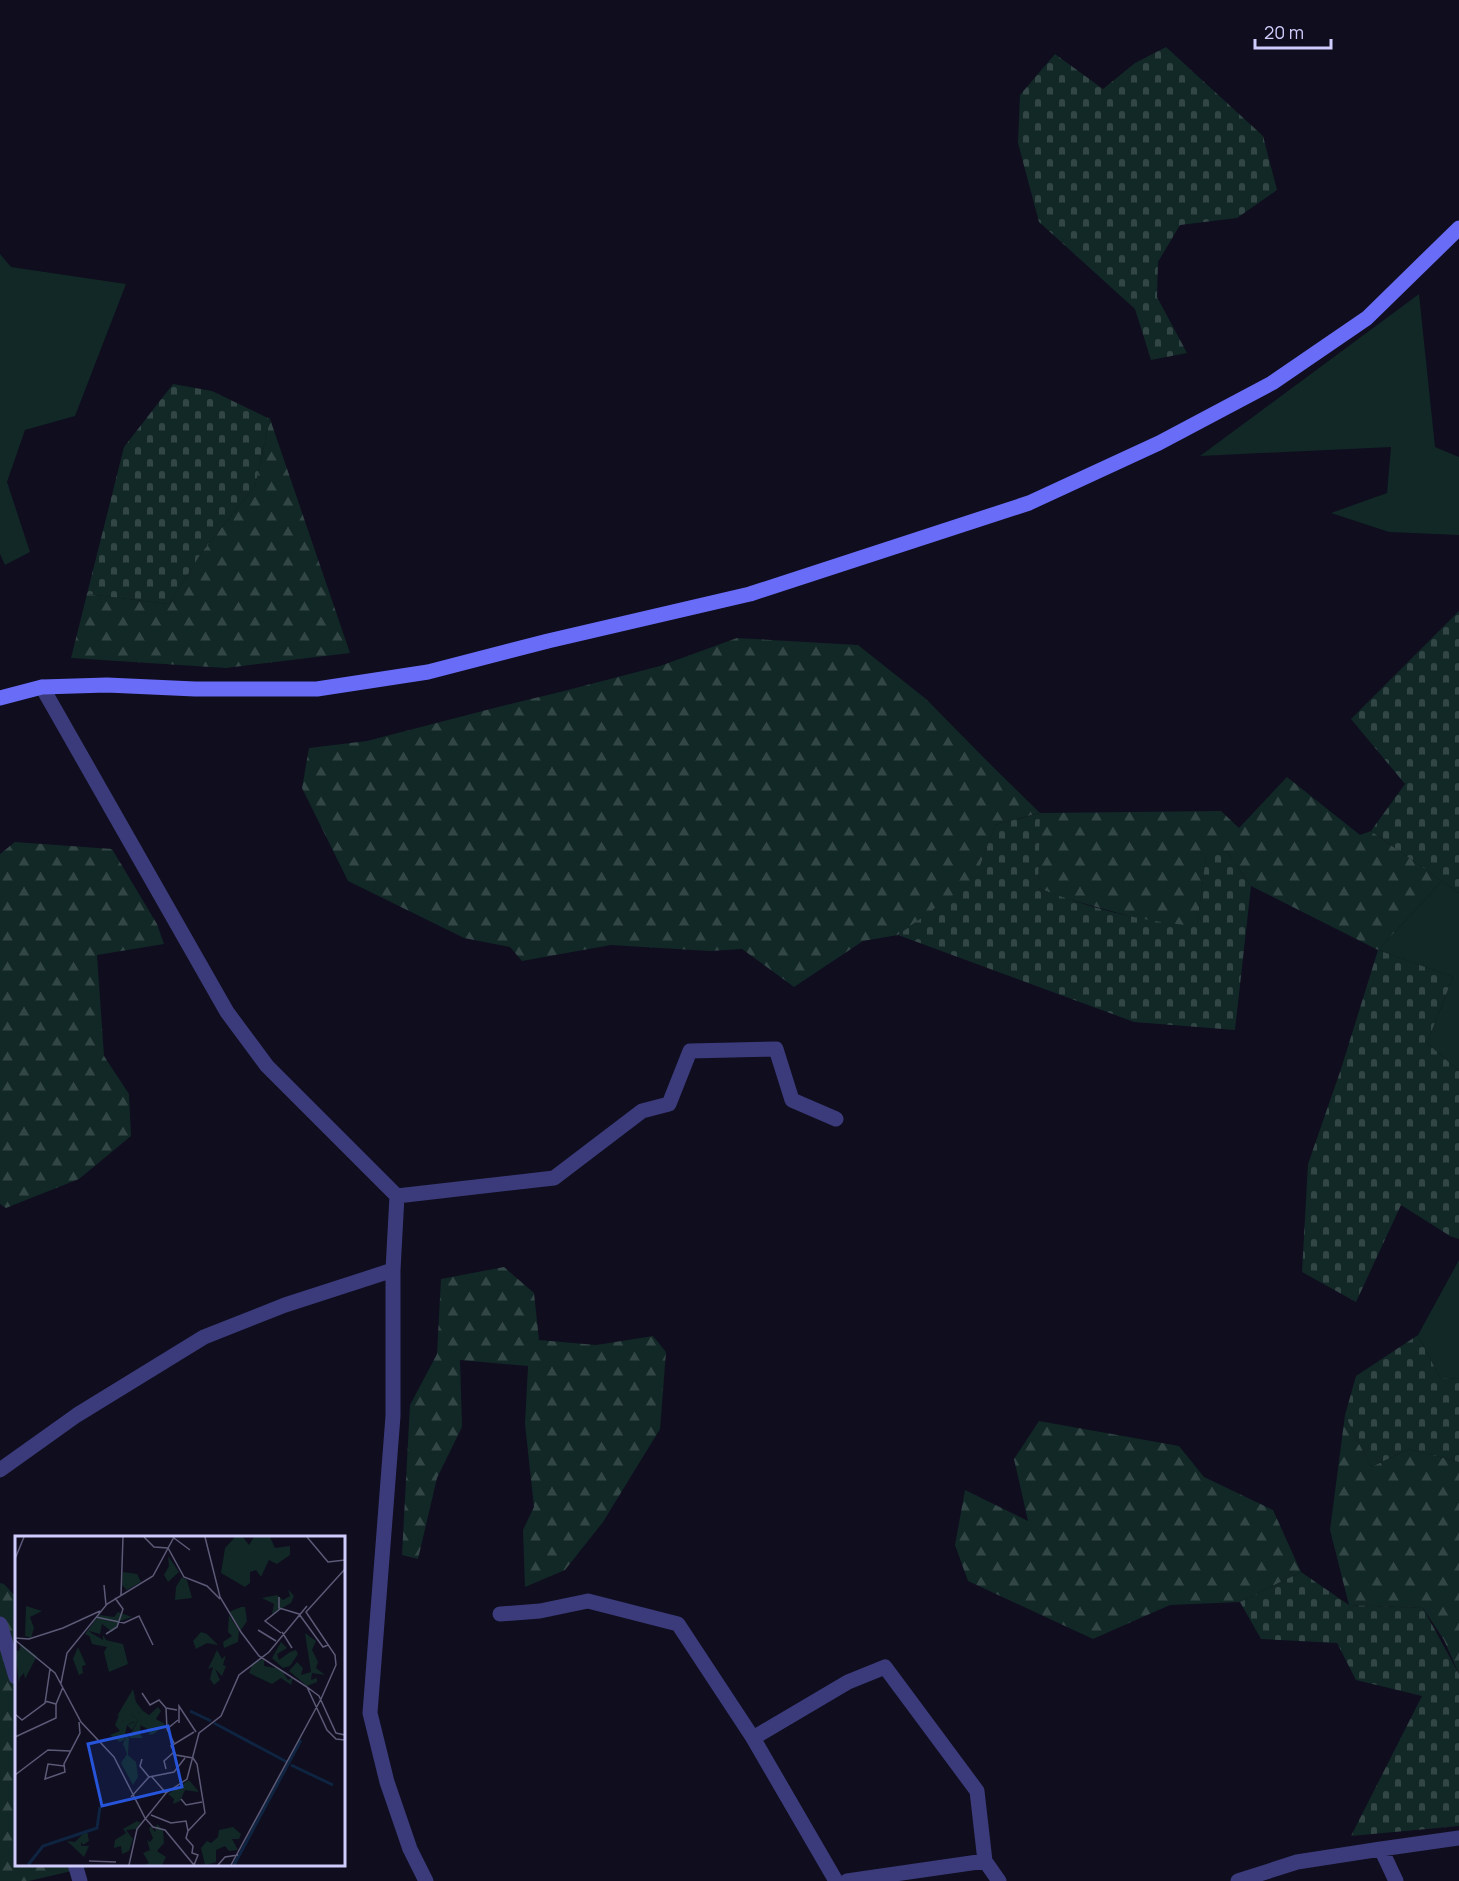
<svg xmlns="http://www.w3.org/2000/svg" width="1459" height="1881" font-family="Manrope,sans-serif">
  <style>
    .green { fill: #112826 }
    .forest { fill: url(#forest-firs) }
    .cemetery { fill: url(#cemetery-stones) }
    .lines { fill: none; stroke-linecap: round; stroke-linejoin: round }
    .street { stroke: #3b3b7b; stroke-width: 15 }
    .secondary { stroke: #696cf7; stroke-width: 15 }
    .inset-river { fill: none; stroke: #0e2441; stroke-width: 3 }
    .inset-road { fill: none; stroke: #5c5a77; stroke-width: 1.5 }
    .view { fill: #2654da; fill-opacity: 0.15; stroke: #2654da; stroke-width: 3 }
    .inset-edge { fill: none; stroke: #d0cdfc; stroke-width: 3 }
  </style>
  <defs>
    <pattern id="forest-firs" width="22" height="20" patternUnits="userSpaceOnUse" patternTransform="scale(1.5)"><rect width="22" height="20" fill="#112826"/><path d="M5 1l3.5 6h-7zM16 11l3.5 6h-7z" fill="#334646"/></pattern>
    <pattern id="cemetery-stones" width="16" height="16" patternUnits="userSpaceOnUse" patternTransform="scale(1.5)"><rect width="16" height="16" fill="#112826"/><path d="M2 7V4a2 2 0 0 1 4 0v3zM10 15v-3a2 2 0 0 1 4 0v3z" fill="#334646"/></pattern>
  </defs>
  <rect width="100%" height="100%" fill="#0f0d1e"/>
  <path class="green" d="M 0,254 L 11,267 L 126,284 L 75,416 L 25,430 L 7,482 L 30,552 L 5,565 L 0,554 Z
    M 1419,294 L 1435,447 L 1459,457 L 1459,535 L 1389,532 L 1331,513 L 1387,493 L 1391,447 L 1200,456 Z
    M 1442,881 L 1459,893 L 1459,1071 L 1427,1043 L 1453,977 L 1378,950 Z
    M 1459,1260 L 1459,1379 L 1440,1378 L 1418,1335 Z"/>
  <path class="forest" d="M 270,419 L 350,653 L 226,668 L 71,658 L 87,594 L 169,604 L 202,552 L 255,486 Z
    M 737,638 L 858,645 L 926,699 L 991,765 L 1040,813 L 1221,811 L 1239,828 L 1287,777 L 1360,835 L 1371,831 L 1442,881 L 1378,950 L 1251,886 L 1227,852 L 1206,857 L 1197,927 L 1147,921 L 1064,898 L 1038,888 L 1039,813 L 995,825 L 976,879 L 898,935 L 863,941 L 794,987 L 742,949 L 710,951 L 611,945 L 522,961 L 510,947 L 464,938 L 348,881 L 302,788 L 309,748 L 367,741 L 498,707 L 564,691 L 660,666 Z
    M 15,842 L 112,849 L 157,924 L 164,944 L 97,955 L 104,1056 L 129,1094 L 131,1136 L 79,1179 L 6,1208 L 0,1204 L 0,854 Z
    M 504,1267 L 534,1293 L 539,1340 L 596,1345 L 653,1336 L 666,1352 L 660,1429 L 603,1522 L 565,1570 L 525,1587 L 523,1530 L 534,1507 L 525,1424 L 528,1366 L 460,1360 L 462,1427 L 437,1478 L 418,1559 L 402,1555 L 410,1405 L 437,1354 L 441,1279 Z
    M 1345,1415 L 1371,1467 L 1409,1449 L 1459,1462 L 1459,1674 L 1444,1640 L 1423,1608 L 1349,1605 L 1330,1530 Z
    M 1039,1421 L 1179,1446 L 1204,1477 L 1273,1510 L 1301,1572 L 1240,1602 L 1170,1605 L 1093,1639 L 968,1581 L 955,1545 L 965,1490 L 1028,1521 L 1014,1459 Z
    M 0,1583 L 4,1584 L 16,1597 L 16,1864 L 97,1865 L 29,1881 L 0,1881 Z"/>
  <path class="cemetery" d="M 1166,47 L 1263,136 L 1277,190 L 1237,218 L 1180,225 L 1158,262 L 1157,297 L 1187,353 L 1151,360 L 1135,309 L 1039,222 L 1018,143 L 1020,95 L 1055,54 L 1103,89 L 1135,63 Z
    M 173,384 L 212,391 L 270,419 L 255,486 L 202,552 L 169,604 L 87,594 L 124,447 Z
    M 1459,611 L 1459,893 L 1371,831 L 1405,784 L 1351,719 Z
    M 1040,813 L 1038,888 C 1089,908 1142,922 1197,926 L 1206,856 L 1227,852 L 1251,886 L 1235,1030 L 1134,1022 L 898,935 L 975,879 L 995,825 Z
    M 1378,950 L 1453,977 L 1427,1043 L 1459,1071 L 1459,1239 L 1450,1236 L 1401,1205 L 1356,1302 L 1302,1272 L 1308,1164 L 1341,1069 Z
    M 1418,1335 L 1440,1378 L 1459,1379 L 1459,1462 L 1409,1449 L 1371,1467 L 1345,1415 L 1356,1376 Z
    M 1301,1572 L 1349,1605 L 1423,1608 L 1459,1674 L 1459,1826 L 1351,1836 L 1422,1696 L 1356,1680 L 1337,1643 L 1261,1639 L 1240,1602 Z"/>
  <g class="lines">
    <path class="street" d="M 42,687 L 227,1012 L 267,1066 L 397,1196 L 393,1270 L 393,1416 L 370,1713 L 387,1782 L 410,1849 L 426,1881
      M 397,1196 L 554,1178 L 642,1111 L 669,1104 L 690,1051 L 776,1049 L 792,1100 L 836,1119
      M 0,1470 L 77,1415 L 204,1337 L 285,1305 L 393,1270
      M 500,1614 L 540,1611 L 588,1601 L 678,1624 L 753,1738 L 836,1881
      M 0,1624 L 16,1677
      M 753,1738 L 848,1682 L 885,1667 L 977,1791 L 985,1861
      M 1381,1849 L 1459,1838
      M 75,1864 L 80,1881
      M 847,1881 L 985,1861 L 999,1881
      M 1238,1881 L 1297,1862 L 1381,1849 L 1396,1881"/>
    <path class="secondary" d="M 0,698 L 42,687 L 107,685 L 195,689 L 317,689 L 428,672 L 548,641 L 750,594 L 1029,503 L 1159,443 L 1272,383 L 1367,318 L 1459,228"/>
  </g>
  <g transform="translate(15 1536)">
    <rect width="330" height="330" fill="#0f0d1e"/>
    <path d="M 153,20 L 164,36 L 153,46 L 149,39 L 154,30 ZM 273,53 L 279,60 L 276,67 L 257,78 L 259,68 L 247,62 L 262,59 L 268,64 L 275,60 ZM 226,71 L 230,71 L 232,85 L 226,94 L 214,76 ZM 103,76 L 117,81 L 105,85 L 97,96 L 87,88 L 85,98 L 74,95 L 76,101 L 70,98 L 84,79 L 99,81 Z" fill="#112826"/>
    <path d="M 220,1 L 228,1 L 234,9 L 239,1 L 255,1 L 260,12 L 275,10 L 275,19 L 262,28 L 254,24 L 246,41 L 241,34 L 235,36 L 235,47 L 230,51 L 206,37 L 210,12 ZM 11,70 L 27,75 L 15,81 L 19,92 L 16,102 L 10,100 ZM 214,79 L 224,95 L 223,106 L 209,112 L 208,106 L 217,100 L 213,96 ZM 73,95 L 88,104 L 88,99 L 91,104 L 108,108 L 113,128 L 94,136 L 89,116 L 92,111 L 77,108 ZM 186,96 L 192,98 L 203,109 L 192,107 L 181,113 L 178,105 ZM 290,97 L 301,105 L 297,114 L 303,126 L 301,132 L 310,139 L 297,137 L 296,144 L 302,142 L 302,146 L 292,150 L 274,135 L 282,126 L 288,132 L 286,139 L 296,136 ZM 266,106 L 272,112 L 262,118 L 264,124 L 275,116 L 281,114 L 283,118 L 275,130 L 268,132 L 257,122 ZM 6,108 L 22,120 L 10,143 L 9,137 L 5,141 L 4,148 L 0,114 L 4,115 ZM 202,114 L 207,123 L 211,119 L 208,129 L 211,130 L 207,140 L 200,133 L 205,144 L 199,149 L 195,143 L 198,131 L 193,133 ZM 249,123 L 249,130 L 266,133 L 273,144 L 278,141 L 276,149 L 266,142 L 257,148 L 234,137 L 238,127 ZM 118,153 L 121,166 L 128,175 L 134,179 L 143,171 L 146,175 L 141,183 L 150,188 L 139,198 L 134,199 L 135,194 L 125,189 L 125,177 L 119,173 L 117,179 L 123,184 L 117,194 L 112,189 L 120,186 L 108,186 L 105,179 L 102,180 ZM 111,200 L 114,202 L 113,219 L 121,226 L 123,241 L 118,249 L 106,227 L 112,218 L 108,208 ZM 174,244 L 184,256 L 170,254 L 165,265 L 158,268 L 159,263 L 153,258 ZM 122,285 L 126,287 L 121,293 L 111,294 L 118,303 L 114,315 L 107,318 L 106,310 L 99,312 L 100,304 L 111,297 L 108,293 ZM 142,288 L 148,294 L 149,307 L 142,315 L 151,321 L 147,329 L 129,329 L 134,327 L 128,317 L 135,314 L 132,304 L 135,306 L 138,302 L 134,293 L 136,290 L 140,296 ZM 218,291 L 226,298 L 224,303 L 217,303 L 223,314 L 214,315 L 210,310 L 201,314 L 201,326 L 190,329 L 186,312 L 192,305 L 196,307 L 203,301 L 204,294 ZM 72,294 L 74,305 L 68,309 L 66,306 L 66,310 L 74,310 L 69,321 L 52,305 L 60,306 Z" fill="#112826"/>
    <path d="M 108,36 L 122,38 L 126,46 L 112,54 L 107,49 ZM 167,41 L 172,44 L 177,62 L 160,64 L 161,51 ZM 63,111 L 71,129 L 67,130 L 68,137 L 64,139 L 58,123 ZM 119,167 L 126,180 L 125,198 L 128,202 L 114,202 L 123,184 L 117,179 ZM 105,177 L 108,186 L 120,185 L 112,189 L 109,204 L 105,206 L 95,199 L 105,195 L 100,189 Z" fill="#112826"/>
    <path class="inset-river" d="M 175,175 L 196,185M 199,187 L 272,226M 276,229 L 318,249M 13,329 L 28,310 L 82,292 L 85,271M 219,329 L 286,204"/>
    <path class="inset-road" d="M 129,1 L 139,11 L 153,12 L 169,41 L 192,50 L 205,63M 190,1 L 205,61 L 226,96 L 244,120 L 292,151 L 312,194 L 321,203 L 330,204M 292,1 L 313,26 L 330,24M 159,2 L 175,14M 0,23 L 9,1M 89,49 L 91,69M 106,59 L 108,1M 264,61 L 264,72 L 284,78 L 308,111 L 313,109M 265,73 L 250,85 L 266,97M 81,81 L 109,87 L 124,80 L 138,109M 243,94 L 261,105M 267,96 L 277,112M 91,98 L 102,91 L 108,73 L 100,62M 0,102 L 14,103 L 48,92 L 85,75M 0,104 L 40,137 L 66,186 L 99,221 L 130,282 L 138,291 L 150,294 L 179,329M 46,147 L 52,117 L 92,68 L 138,40 L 159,1M 292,151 L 304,160 L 321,197 L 330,199M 127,157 L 135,169 L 144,164 L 151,172 L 162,174M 30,165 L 41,168 L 48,151M 151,172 L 152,193M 0,178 L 7,184 L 30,167 L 35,133M 164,187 L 164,170 L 181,196M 0,201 L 41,182 L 41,168M 159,207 L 152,193 L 163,184M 127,223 L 125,230 L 134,241M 49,230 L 33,228 L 30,243 L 50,236 L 49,228 L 65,197 L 64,186M 151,233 L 149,225 L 159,216M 0,239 L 33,214 L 55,215M 137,241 L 151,257M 116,261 L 134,241 L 159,236 L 170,222M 166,263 L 171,269 L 187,266M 136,279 L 156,287 L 171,285 L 173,295 L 190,277 L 182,228 L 178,222 L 161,219 L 156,210 L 179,196M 173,295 L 171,302 L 178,310 L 177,317 L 183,319 L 179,329M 74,325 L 101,326M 114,329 L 122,293 L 151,257 L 172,243 L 184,197 L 206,180 L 224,139 L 254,116 L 292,70M 203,329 L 210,321 L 223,319M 216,329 L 306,163 L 321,129 L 320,119 L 291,76 L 330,33"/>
    <path class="view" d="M 153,190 L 167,251 L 87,270 L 73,208 Z"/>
    <rect width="330" height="330" class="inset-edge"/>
  </g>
  <path d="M1255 39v9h76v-9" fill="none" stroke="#d0cdfc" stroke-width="3"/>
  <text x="1264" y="39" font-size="18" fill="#d0cdfc" stroke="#0f0d1e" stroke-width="4.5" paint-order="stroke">20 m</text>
</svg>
